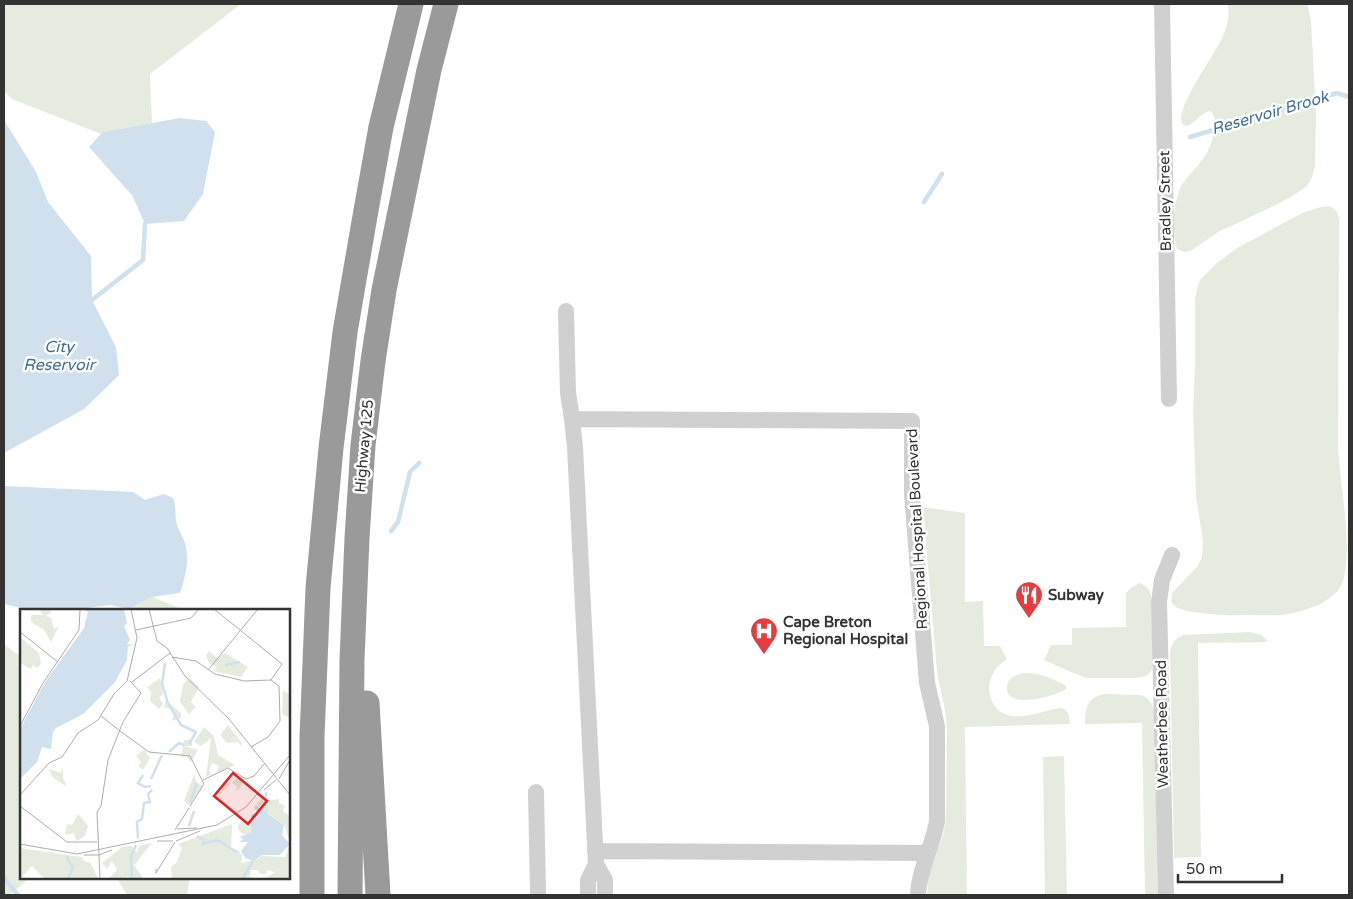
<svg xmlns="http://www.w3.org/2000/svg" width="1353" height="899" font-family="'Varela Round',sans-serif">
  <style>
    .green { fill: #e5ecdf }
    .water { fill: #d0e0ed }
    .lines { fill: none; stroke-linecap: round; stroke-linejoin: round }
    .stream { stroke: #d0e0ed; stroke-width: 4.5 }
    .minor { stroke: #d0d0d0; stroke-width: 16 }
    .highway { stroke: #9a9a9a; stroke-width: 25 }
    .labels { text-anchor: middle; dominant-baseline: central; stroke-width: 5; stroke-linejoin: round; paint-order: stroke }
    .street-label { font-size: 15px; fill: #333; stroke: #fff }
    .poi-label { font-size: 15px; font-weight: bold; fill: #333; stroke: #fff; text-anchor: start }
    .water-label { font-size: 16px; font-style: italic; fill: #416f95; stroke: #fff }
    .inset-river { fill: none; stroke: #d0e0ed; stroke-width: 2.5 }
    .inset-road { fill: none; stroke: #adadad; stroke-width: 1 }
    .view { fill: #d62828; fill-opacity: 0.15; stroke: #d62828; stroke-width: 2.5 }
    .inset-edge { fill: none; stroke: #333; stroke-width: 2.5 }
  </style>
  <rect width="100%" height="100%" fill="#fff"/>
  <path class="green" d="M 4,4 L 241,4 L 150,74 L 152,123 L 103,132 L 101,134 L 12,99 L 4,91 Z
    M 1228,4 L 1307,4 L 1311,20 L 1316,118 L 1315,166 L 1312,177 L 1307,186 L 1294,195 L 1278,204 L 1218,232 L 1192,250 L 1184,252 L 1177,249 C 1172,232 1173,209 1179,191 C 1181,184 1187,178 1192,172 C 1204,159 1213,147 1214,129 C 1215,121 1216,116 1210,111 C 1200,113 1196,123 1187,126 L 1182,124 C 1175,107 1215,55 1222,38 C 1227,28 1230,14 1228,4 Z
    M 1329,206 C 1336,209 1338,212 1339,220 L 1338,448 C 1339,455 1339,463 1340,470 C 1343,500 1353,560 1341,586 C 1330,603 1308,610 1289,614 C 1275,616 1258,615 1244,615 C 1230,616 1187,614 1176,607 C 1176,607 1171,602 1171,602 L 1172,593 L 1197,567 L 1202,557 L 1203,541 L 1196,496 L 1193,412 L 1195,365 L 1195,299 L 1198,285 L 1200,280 L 1217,263 L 1237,248 L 1302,213 L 1321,207 Z
    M 923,507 L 965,513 L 965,602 L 983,601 L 984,646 L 1000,646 L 1007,659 C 1001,663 995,668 992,676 C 985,689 991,710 1007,715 C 1024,720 1044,710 1061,708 L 1066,710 L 1069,715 L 1070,724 L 965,727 L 967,895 L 927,895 L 929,873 L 943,835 L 946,818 L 947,730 L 945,710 L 937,672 Z
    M 1139,583 C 1146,585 1149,589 1151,595 L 1153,665 C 1150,677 1145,677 1133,678 L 1086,678 L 1076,674 L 1044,660 L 1051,645 L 1072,645 L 1072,628 L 1126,627 L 1126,593 L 1131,588 Z
    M 152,597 L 185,610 L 132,610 L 129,609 Z
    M 1250,632 L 1262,635 L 1268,642 L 1198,643 L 1201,857 L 1174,858 L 1170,653 C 1171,644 1175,638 1184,635 Z
    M 4,644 L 21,657 L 21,878 L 29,878 L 10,895 L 4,895 Z
    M 1024,673 C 1038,672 1052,678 1065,685 L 1067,688 C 1061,695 1025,703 1016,699 C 1011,698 1009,695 1007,691 C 1006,679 1013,675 1024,673 Z
    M 1104,694 L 1141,695 C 1149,698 1152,703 1154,711 L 1158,895 L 1145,895 L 1142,723 L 1085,724 C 1086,708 1086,698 1104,694 Z
    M 1064,756 L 1067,895 L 1045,895 L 1043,757 Z
    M 117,878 L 190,878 L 187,895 L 127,895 Z"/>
  <path class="water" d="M 180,118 L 206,121 L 215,132 L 203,194 L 184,221 L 145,224 L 132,195 L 89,147 L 103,132 Z
    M 4,120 L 36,172 L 48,202 L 91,256 L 92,300 L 116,347 L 119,375 L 84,409 L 4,453 Z
    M 4,486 L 133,492 L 145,500 L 164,494 L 173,498 C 176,505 175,513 176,521 C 178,530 184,538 186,547 C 189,563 185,578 180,593 L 152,597 L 129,609 L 110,605 L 71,610 L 31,610 L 4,604 Z"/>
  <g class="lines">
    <path class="stream" d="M 1190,137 L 1337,93 L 1349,97
      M 924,202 L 942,174
      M 92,300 L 143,260 L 145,224
      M 391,531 L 398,522 L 410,472 L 419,463
      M 4,878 L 18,895"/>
    <path class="minor" d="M 1162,4 L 1169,399
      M 566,311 L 568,393 L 572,419
      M 536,792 L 538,895
      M 595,851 L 928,853
      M 588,895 L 588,880 L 596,864
      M 605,895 L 605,880 L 596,864 L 575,447 L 572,419 L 912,421 L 912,495 L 927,683 L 937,726 L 937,821 C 933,846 919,869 918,895
      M 1166,895 L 1159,602 L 1162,580 L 1172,555"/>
    <path class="highway" d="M 367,703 L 378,895
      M 312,895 L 312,737 L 318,588 L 331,448 L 345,332 L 365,216 L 381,127 L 411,4
      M 350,895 L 352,660 L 357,538 L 363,445 L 373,361 L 384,290 L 429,70 L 446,4"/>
  </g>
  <defs>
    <g id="restaurant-pin" transform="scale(1.4375)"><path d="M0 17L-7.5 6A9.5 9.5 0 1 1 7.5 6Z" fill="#e23d3f" stroke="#fff"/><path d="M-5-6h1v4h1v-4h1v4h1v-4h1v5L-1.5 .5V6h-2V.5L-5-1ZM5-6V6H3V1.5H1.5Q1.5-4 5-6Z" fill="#fff"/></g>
    <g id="hospital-pin" transform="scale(1.4375)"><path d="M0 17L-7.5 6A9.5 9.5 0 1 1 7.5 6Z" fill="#e23d3f" stroke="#fff"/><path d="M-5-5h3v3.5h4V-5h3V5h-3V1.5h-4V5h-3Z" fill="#fff"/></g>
  </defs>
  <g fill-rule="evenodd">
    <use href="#restaurant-pin" x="1029" y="595"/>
    <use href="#hospital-pin" x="764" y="631"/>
  </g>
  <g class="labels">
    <g class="street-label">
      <text transform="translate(1165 201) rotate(-91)">Bradley Street</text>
      <text transform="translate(364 446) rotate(-85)">Highway 125</text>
      <text transform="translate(917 529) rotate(-93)">Regional Hospital Boulevard</text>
      <text transform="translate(1162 724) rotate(-91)">Weatherbee Road</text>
    </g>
    <g class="poi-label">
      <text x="1048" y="595">Subway</text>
      <text x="783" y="622">Cape Breton<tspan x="783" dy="17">Regional Hospital</tspan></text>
    </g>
    <g class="water-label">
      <text transform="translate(1270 113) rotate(-16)">Reservoir Brook</text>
      <text x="59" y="347">City<tspan x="59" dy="18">Reservoir</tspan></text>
    </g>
  </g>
  <g transform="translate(20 609)">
    <rect width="270" height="270" fill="#fff"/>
    <path d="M 23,0 L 32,2 L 26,7 L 31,9 L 34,20 L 39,17 L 31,33 L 24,21 L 11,13 L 11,6 L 23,6 L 20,2 ZM 0,28 L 19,44 L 21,55 L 17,59 L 13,56 L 11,60 L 0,54 ZM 189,42 L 197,49 L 205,44 L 228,58 L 221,68 L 194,62 L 197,58 L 189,54 L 186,47 ZM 140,69 L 143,85 L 139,89 L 143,95 L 139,100 L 130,92 L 131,83 L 127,78 ZM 169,69 L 179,78 L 171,93 L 176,98 L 169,105 L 160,93 L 163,75 ZM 263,81 L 270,86 L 270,109 L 262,105 ZM 146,91 L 161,104 L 161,109 L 152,112 L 155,102 L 144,98 ZM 208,116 L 222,134 L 221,137 L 218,133 L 207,134 L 200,126 ZM 184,118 L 194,127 L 198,146 L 215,156 L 196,164 L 199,157 L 192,154 L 189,161 L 191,166 L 186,168 L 191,129 L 181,137 L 174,133 ZM 164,131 L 172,131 L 172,137 L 165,137 L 178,141 L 171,153 L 166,147 L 161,148 ZM 124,140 L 130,149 L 123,161 L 118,157 L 121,153 L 116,147 ZM 43,158 L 43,169 L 47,178 L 32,168 L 29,160 L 41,164 ZM 174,166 L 177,174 L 183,177 L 169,196 L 164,192 ZM 220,166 L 225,171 L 216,183 L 217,177 L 211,174 L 196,190 L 206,173 L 211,174 ZM 244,187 L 243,192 L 259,190 L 259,194 L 265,197 L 263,202 L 270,207 L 270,233 L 264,216 L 236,195 ZM 58,205 L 68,217 L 65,227 L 57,232 L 53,224 L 45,226 L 47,215 L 52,216 ZM218 218a7 7 0 1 1 14 0a7 7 0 1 1-14 0ZM 212,215 L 211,241 L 219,242 L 222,247 L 221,254 L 238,250 L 241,247 L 265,248 L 270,235 L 270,270 L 245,270 L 255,263 L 247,261 L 246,265 L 240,265 L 238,261 L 231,261 L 229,268 L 238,270 L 152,270 L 151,258 L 157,253 L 162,239 L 158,235 ZM 132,234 L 114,256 L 124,270 L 109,270 L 107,267 L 107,270 L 88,270 L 97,261 L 92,252 L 87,260 L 82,254 L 102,238 L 112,237 L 117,244 L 119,237 ZM 0,239 L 62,248 L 64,252 L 71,254 L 78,270 L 25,270 L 12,257 L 0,270 Z" fill="#e5ecdf"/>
    <path d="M 63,0 L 104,0 L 107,14 L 104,17 L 110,31 L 107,35 L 113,36 L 108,37 L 107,51 L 95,73 L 63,105 L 36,119 L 33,123 L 31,140 L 22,138 L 17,153 L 0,170 L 0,120 L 25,73 L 64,19 L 68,3 ZM 236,196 L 264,216 L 262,226 L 270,235 L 260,246 L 242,246 L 234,252 L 225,249 L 221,242 L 228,233 L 219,233 L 223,230 L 220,228 L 231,223 L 231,206 L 239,203 L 234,199 Z" fill="#d0e0ed"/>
    <path class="inset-river" d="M 145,54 L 142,75 L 148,94 L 161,116 L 176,123 L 169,135M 205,56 L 220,53M 149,143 L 159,134 L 164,136M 123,166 L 118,174 L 125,178 L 131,177M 131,170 L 142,146M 246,183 L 246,204M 170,194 L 177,174M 169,217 L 174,202M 177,227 L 184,231 L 183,235 L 197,231 L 217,243M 118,229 L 117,213 L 122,210 L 124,194 L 130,193 L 128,185 L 132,181M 46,247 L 53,258 L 48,270M 112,270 L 111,248 L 116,236M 222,270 L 233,252"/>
    <path class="inset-road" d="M 129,0 L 137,32 L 147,39 L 165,67 L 209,110 L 270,186M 194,0 L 262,55 L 251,71 L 259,77 L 260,112 L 248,128 L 231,138M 116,21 L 171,9 L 179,0M 0,23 L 38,53M 152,48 L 176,52 L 195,65 L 224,72 L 251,71M 188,61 L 238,0M 112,73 L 150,44M 81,107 L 100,122M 0,117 L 23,74 L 59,21 L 60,0M 100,122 L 129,143 L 170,147 L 184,175 L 170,197M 259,170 L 270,151M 183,171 L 208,159 L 226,170 L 234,167 L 245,154M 244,181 L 256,171M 0,186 L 29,154 L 42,148 L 58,124 L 78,111 L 94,85 L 107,72 L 117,29 L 111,0M 0,197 L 47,233 L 77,233M 157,220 L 177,219M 155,221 L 169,199M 137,232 L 153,232M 156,232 L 180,222M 0,235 L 57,245 L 197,216 L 226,198 L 270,146M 64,246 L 79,246 L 92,241M 136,260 L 136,264 L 155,233M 80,270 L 77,203 L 81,197 L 88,151 L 103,113 L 121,84 L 110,72"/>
    <path class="view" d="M 213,164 L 247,192 L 228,215 L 194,187 Z"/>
    <rect width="270" height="270" class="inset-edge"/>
  </g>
  <rect width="1353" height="899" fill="none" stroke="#333333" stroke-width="10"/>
  <path d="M1178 874v8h104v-8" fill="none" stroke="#333333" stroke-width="2.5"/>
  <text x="1186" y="874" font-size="15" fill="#333333" stroke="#ffffff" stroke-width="4" paint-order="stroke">50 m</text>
</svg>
